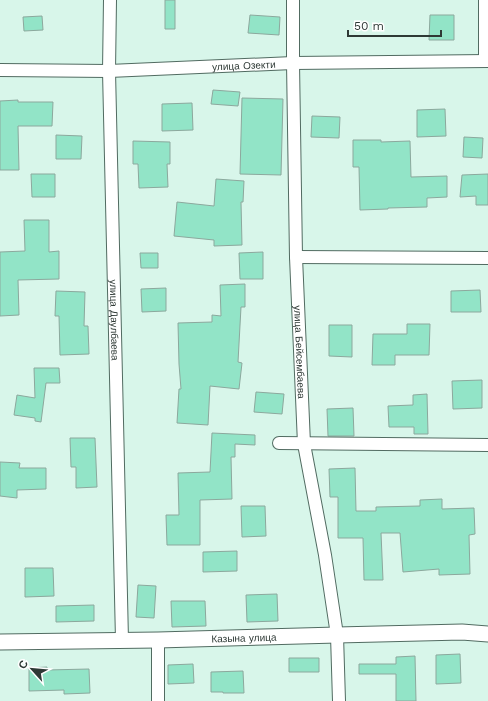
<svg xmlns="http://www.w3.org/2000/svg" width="488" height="701" font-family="'Work Sans',sans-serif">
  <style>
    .building { fill: #92e4c7; stroke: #8ca89d }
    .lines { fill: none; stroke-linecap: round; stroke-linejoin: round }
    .minor-casing { stroke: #516b61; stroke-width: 14 }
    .tertiary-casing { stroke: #516b61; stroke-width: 17 }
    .minor { stroke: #fff; stroke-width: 12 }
    .tertiary { stroke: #fff; stroke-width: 15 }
    .labels { text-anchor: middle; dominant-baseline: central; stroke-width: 3.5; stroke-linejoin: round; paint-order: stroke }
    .street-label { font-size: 10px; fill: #2e3935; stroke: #fff }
  </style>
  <rect width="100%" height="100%" fill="#d8f6ea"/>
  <path class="building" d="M 165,0 L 175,0 L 175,29 L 165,29 Z
    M 250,15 L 280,17 L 279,35 L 248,33 Z
    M 430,15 L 454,15 L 454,40 L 429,40 Z
    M 42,16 L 43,30 L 24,31 L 23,17 Z
    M 213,90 L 240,92 L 238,106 L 211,104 Z
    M 242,98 L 283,99 L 281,175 L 240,174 Z
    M 18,100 L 18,102 L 53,102 L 52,126 L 18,126 L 19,170 L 0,170 L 0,101 Z
    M 192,103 L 193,130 L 162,131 L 162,104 Z
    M 445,109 L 446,136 L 417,137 L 417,110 Z
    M 312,116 L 340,117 L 339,138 L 311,137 Z
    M 56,135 L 82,136 L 81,159 L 56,159 Z
    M 464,137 L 483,138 L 482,158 L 463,157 Z
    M 353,140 L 381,140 L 381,142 L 410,141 L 411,177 L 447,176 L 447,197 L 427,198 L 427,207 L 388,208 L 388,209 L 360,210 L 359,167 L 353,167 Z
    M 133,141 L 170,142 L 170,164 L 167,164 L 168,187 L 139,188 L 138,164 L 133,164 Z
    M 31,174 L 55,174 L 55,197 L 32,197 Z
    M 488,174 L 488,205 L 476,205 L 476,196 L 460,197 L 462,175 Z
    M 216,179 L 244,181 L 243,202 L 241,202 L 242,245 L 214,246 L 214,240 L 174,236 L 177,202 L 214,206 Z
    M 24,220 L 49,220 L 49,252 L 59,251 L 59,279 L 18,280 L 19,315 L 0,316 L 0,252 L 25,251 Z
    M 263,252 L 263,279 L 240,279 L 239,253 Z
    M 140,253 L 158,253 L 158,268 L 141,268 Z
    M 245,284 L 245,307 L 241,307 L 238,362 L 242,363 L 239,389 L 210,386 L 208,425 L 177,423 L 179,389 L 181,389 L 179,364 L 178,323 L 212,322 L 212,315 L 221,316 L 220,285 Z
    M 166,288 L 166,311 L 142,312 L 141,289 Z
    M 480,290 L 481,312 L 451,312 L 451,291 Z
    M 56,291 L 85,292 L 84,326 L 88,326 L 89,354 L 60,355 L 59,316 L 55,316 Z
    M 407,324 L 430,324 L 429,355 L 395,355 L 395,365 L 372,365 L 373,334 L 407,334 Z
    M 329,325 L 352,325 L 352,357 L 329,356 Z
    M 34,368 L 59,368 L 60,383 L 46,383 L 41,422 L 35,421 L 35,418 L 14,415 L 17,395 L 35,398 Z
    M 482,380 L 482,408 L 453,409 L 452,381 Z
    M 256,392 L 284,394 L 282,414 L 254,412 Z
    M 427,394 L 428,434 L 414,434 L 414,427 L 389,427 L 388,406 L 413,405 L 413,395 Z
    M 353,408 L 354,436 L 328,436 L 327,409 Z
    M 212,433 L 255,435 L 255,445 L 235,444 L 235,457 L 231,457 L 232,499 L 200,500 L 200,545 L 167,545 L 166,515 L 179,515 L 178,473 L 210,472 Z
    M 70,438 L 95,438 L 97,487 L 76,488 L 76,467 L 71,467 Z
    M 0,462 L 20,463 L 19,468 L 46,468 L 46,489 L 17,490 L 17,498 L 0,496 Z
    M 355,468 L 356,511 L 376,511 L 376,507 L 420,506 L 420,500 L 442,499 L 442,509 L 474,508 L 475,534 L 469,535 L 470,574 L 439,575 L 439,569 L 403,572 L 400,533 L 381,533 L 383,580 L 364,580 L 363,538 L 338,538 L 338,497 L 330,497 L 329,469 Z
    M 241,506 L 265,506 L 266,536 L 242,537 Z
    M 237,551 L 237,571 L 203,572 L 203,552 Z
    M 25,568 L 53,568 L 54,596 L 25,597 Z
    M 138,585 L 156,586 L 154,618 L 136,617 Z
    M 277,594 L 278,621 L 247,622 L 246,595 Z
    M 171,601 L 205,601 L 206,626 L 172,627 Z
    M 94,605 L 94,621 L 56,622 L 56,606 Z
    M 460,654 L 461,683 L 436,684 L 436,655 Z
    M 415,656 L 416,701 L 396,701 L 396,674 L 359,674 L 359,664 L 396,664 L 396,657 Z
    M 289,658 L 319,658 L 319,672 L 289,672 Z
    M 193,664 L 194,683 L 168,684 L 168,665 Z
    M 47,667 L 47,670 L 89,669 L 90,693 L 64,694 L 64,690 L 29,691 L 29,668 Z
    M 243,671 L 244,693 L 223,693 L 223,692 L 211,692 L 211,672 Z"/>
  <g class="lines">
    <g class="minor-casing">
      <g id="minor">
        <path id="s1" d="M 110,0 L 109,71 L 122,640"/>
        <path id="s2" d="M 293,0 L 293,63 L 296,257 L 304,444 L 325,555 L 337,635 L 339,701"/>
        <path d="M 485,0 L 485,61"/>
        <path id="s3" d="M 0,70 L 109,71 L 293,63 L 488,61"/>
        <path d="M 296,257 L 488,258"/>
        <path d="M 279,443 L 488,445"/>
        <path d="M 158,701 L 158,640"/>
      </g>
    </g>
    <g class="tertiary-casing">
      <g id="tertiary">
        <path id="s4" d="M 0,642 L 158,640 L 337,635 L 462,632 L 488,634"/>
      </g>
    </g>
    <use href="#minor" class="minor"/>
    <use href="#tertiary" class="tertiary"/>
  </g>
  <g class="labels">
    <g class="street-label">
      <text stroke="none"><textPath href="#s3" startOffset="244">улица Озекти</textPath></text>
      <text stroke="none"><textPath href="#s1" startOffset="320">улица Даулбаева</textPath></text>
      <text stroke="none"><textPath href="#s2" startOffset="352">улица Бейсембаева</textPath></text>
      <text stroke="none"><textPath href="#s4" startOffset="244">Казына улица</textPath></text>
    </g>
  </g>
  <g transform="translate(32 669) rotate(297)" stroke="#ffffff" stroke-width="3" paint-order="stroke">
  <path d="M0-3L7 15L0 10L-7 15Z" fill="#2e3935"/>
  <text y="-6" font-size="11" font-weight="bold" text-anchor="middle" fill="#2e3935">С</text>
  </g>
  <path d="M348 30v6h93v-6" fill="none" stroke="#2e3935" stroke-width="2"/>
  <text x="354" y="30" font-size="12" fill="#2e3935" stroke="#ffffff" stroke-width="3" paint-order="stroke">50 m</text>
</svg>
